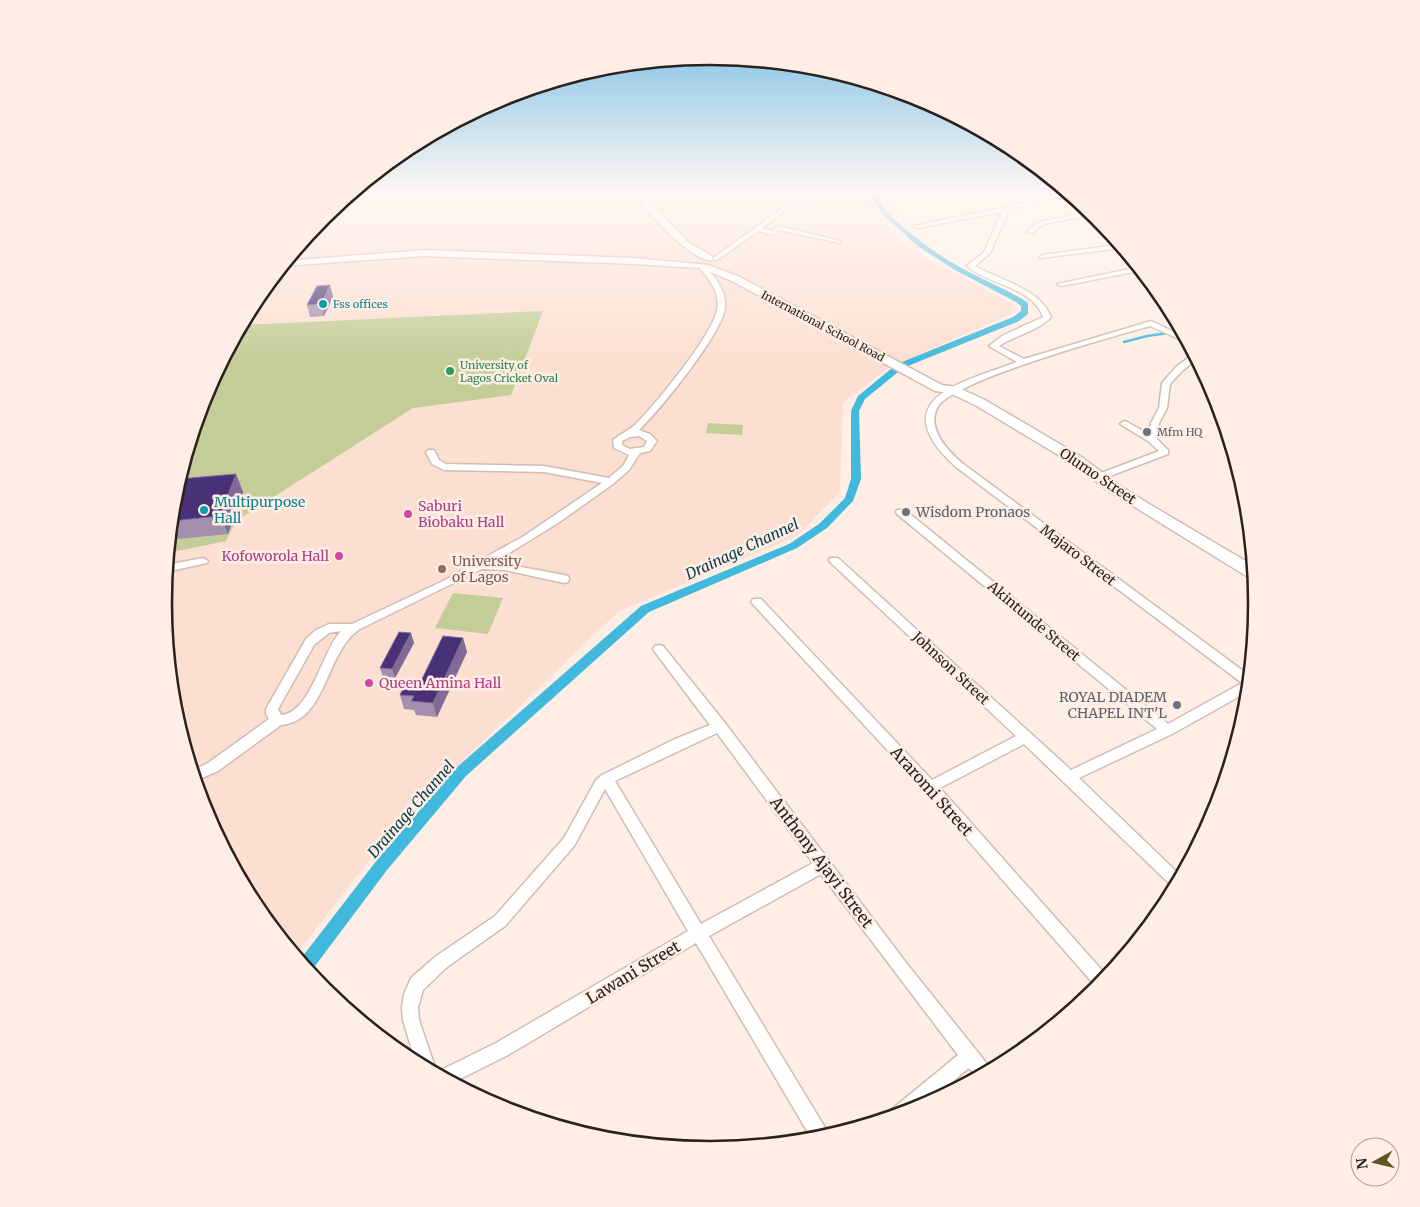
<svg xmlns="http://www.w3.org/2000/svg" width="1420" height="1207" font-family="Merriweather,serif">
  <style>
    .built { fill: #fcdfd1 }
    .green { fill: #c2cd97 }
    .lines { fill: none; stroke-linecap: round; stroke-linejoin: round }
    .stream { stroke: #40b9dc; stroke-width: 2.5 }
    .canal { fill: #40b9dc; fill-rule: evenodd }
    .street-casing { stroke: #d0bcb2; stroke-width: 3 }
    .secondary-casing { stroke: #d0bcb2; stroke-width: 3 }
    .street { fill: #fff; fill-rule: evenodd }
    .secondary { fill: #fff; fill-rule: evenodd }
    .wall { fill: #a490ae }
    .shaded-wall { fill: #7f6a98 }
    .building { fill: #483177; stroke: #7f6a98 }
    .culture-dot { fill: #0f9aa8; stroke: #ffeee5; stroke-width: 2 }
    .leisure-dot { fill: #2e9e5b; stroke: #ffeee5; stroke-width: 2 }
    .worship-dot { fill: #6b7280; stroke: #ffeee5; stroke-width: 2 }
    .hotel-dot { fill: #d1479c; stroke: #ffeee5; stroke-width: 2 }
    .education-dot { fill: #8d6e63; stroke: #ffeee5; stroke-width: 2 }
    .labels { text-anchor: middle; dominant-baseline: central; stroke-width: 5; stroke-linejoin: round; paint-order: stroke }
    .far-culture-label { font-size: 11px; fill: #0d838f; stroke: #ffeee5; text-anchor: start }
    .far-street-label { font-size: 11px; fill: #29221e; stroke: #ffeee5 }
    .far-leisure-label { font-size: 11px; fill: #27864d; stroke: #ffeee5; text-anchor: start }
    .far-worship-label { font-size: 11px; fill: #5b616d; stroke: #ffeee5; text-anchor: start }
    .street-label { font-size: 14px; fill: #29221e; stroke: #ffeee5 }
    .culture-label { font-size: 14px; fill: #0d838f; stroke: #ffeee5; text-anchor: start }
    .hotel-label { font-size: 14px; fill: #b23c85; stroke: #ffeee5; text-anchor: start }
    .worship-label { font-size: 14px; fill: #5b616d; stroke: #ffeee5; text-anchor: start }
    .education-label { font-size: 14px; fill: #785e54; stroke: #ffeee5; text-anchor: start }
    .water-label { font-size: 15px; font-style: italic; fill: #0a404e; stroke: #ffeee5 }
    .near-street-label { font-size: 16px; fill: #29221e; stroke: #ffeee5 }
    .rim { fill: none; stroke: #29221e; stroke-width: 2.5 }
  </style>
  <rect width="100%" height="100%" fill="#ffeee5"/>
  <path class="built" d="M 350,194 L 869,194 L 870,200 L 897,240 L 922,256 L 1014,305 L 1013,313 L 888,368 L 843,403 L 840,492 L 797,536 L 619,611 L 398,823 L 295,956 L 255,907 L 204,813 L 173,710 L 163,603 L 173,496 L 205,394 L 255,299 L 323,216 Z"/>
  <path class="green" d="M 543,311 L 511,395 L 413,408 L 236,521 L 226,541 L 168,553 L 173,496 L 205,394 L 241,325 Z
    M 708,423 L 743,425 L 742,435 L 706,433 Z
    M 453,593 L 503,598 L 488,634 L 435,628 Z"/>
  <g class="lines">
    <path class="stream" d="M 1124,342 L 1147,336 L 1182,331"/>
    <path class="canal" d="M 872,194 L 878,194 C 881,209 893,218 903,227 C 926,247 950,263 977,276 C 994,285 1012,292 1028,303 L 1028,314 L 1019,321 L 903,368 L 865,399 L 859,411 L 861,479 L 853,501 L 827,528 L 797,548 L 649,612 L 466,776 L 387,870 L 309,974 L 299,961 L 377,860 L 456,768 L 641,606 L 789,544 L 819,524 L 845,498 L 851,479 L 851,411 L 858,396 L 897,364 L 1013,317 L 1021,311 L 1021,306 L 1016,302 L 955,270 L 919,247 L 884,216 L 875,203 Z"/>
    <g class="street-casing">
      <path id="street" d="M 822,194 L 832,194 L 788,209 L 762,228 L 772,231 L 778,226 L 840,241 L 840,243 L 779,230 L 773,235 L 758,231 L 717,260 L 712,259 L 784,207 Z
        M 1058,194 L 1069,194 L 1009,210 L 990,253 L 975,266 C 999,280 1040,288 1051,317 C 1040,330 1014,336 999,346 L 1024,359 L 1151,321 L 1185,337 L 1188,343 L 1150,326 C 1115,336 950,381 937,408 C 927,429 947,450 962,463 L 1250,676 L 1249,691 L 1172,734 L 1079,778 L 1182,877 L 1175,889 L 1024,744 L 940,788 L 1108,977 L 1098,989 L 925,791 L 751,602 L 753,599 L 761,599 L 932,780 L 1016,736 L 830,562 L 829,560 L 830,558 L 838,558 L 1071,770 L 1157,729 L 897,514 L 896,512 L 897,510 L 905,510 L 1168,724 L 1242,683 L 956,467 C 881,399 963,382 1017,362 L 989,346 L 1002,336 L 1043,317 C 1032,286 988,285 967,266 L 984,252 L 1002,212 L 917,228 L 914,226 L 1006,207 Z
        M 1091,212 L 1094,214 L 1091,215 L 1108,230 L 1122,248 L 1040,258 L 1039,257 L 1042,255 L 1117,245 L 1085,216 L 1043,224 L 1032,233 L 1027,232 L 1039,222 Z
        M 1136,264 L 1139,268 L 1134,272 L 1061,286 L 1057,284 L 1130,269 Z
        M 699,265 L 703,265 C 715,276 727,291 725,308 C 722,334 659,411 639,430 L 650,434 L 657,441 L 650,451 L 640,453 L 629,470 L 613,484 L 558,523 L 493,563 L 505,564 L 564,575 L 568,576 L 569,579 L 568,582 L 564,583 L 505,570 L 482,569 L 360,629 C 325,651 328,721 281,725 L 218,771 L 195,781 L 192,771 L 208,763 L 269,719 L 266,714 L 266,709 L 306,639 L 316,630 L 329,624 L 352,624 L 441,582 L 524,536 L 602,483 L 544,472 L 444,470 L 432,464 L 426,452 L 428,450 L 434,450 L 439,460 L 446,464 L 544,466 L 609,478 L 623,466 L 629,455 L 614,448 L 613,440 C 620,434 628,431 635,425 C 655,405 712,336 717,310 C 721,292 708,278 698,266 ZM 639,436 L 647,441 L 644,447 L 630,449 L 622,445 L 622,441 L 630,437 ZM 341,631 C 322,651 311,713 281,715 L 278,709 L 314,645 L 329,633 Z
        M 1192,355 L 1195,355 L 1197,359 L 1182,371 L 1170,384 L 1167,408 L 1159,423 L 1156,438 L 1168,450 L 1168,454 L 1102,479 L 1096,479 L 1096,475 L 1159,451 L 1148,441 L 1120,424 L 1124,421 L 1127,422 L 1148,434 L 1151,423 L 1159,408 L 1162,383 L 1176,367 Z
        M 203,558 L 208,561 L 207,563 L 166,572 L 166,565 Z
        M 659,645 L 663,646 L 725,723 L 907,964 L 992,1070 L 977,1078 L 969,1068 L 919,1109 L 889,1118 L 891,1110 L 958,1055 L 821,874 L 709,936 L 830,1136 L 813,1141 L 696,943 L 508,1055 L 452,1083 L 436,1074 L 437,1072 L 496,1043 L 688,931 L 605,789 L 574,846 L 505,926 L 447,967 L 423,990 L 418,1007 L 419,1020 L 436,1070 L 434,1074 L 416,1064 L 403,1020 L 402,1007 L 404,994 L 411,978 L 435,957 L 495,916 L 564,838 L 596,780 L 602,775 L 675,739 L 710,725 L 655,652 L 653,649 L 655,646 ZM 717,733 L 813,863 L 701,924 L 615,781 Z"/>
    </g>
    <g class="secondary-casing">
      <path id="secondary" d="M 634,194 L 643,194 L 688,242 L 712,256 L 712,260 C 693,264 646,210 634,194 Z
        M 424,250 L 635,258 L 708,265 L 740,277 L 942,385 L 957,387 L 985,400 L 1080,456 L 1119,485 L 1149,504 L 1254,566 L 1255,578 L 1248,577 L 1109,491 L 1070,462 L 977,406 L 950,393 L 935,391 L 732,281 L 701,268 L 635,264 L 424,256 L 282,266 L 287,261 Z"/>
    </g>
    <use href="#street" class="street"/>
    <use href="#secondary" class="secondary"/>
  </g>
  <path class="wall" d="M 330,285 L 333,297 L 324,316 L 310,317 L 307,305 Z
    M 236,474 L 243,492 L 228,534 L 169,540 L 173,496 Z
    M 463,638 L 467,652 L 437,717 L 416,715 L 414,710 L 404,709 L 400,695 L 421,681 Z
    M 414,643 L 395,678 L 383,677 L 380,668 Z"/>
  <path class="shaded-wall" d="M 330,285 L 333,297 L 324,316 L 321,304 Z
    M 236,474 L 243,492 L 228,534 L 220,516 Z
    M 411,633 L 414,643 L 395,678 L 392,669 Z
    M 463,638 L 467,652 L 437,717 L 433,703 Z"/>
  <path class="building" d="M 330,285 L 321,304 L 307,305 L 317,286 Z
    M 236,474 L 220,516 L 171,521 L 173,496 L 179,479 Z
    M 399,632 L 411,633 L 392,669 L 380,668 Z
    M 443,636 L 463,638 L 433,703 L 411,701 L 414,696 L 400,695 L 407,680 L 421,681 Z"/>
  <linearGradient id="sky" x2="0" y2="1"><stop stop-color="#65b6e3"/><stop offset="0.53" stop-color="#fff7f3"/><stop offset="1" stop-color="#fff7f3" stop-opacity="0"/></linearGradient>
  <rect width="1420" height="363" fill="url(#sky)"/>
  <g class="culture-dot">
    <circle cx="323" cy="304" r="5"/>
    <circle cx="204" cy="510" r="5"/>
  </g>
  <circle class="leisure-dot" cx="450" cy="371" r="5"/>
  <g class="worship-dot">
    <circle cx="1147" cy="432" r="5"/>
    <circle cx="906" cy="512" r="5"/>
    <circle cx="1177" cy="705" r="5"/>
  </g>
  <g class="hotel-dot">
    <circle cx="408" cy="514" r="5"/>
    <circle cx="339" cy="556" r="5"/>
    <circle cx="369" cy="683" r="5"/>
  </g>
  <circle class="education-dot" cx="442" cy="569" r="5"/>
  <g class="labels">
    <g class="far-culture-label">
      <text x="333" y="304">Fss offices</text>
    </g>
    <g class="far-street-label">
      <text transform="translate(823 326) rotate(28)">International School Road</text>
    </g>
    <g class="far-leisure-label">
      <text x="460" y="365">University of<tspan x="460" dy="13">Lagos Cricket Oval</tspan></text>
    </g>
    <g class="far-worship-label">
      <text x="1157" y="432">Mfm HQ</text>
    </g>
    <g class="street-label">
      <text transform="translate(1098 476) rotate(34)">Olumo Street</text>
      <text transform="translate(1078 555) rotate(37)">Majaro Street</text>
      <text transform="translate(1034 621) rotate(40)">Akintunde Street</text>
      <text transform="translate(951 668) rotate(43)">Johnson Street</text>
    </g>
    <g class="culture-label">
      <text x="214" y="502">Multipurpose<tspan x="214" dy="16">Hall</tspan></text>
    </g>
    <g class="hotel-label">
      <text x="418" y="506">Saburi<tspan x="418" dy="16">Biobaku Hall</tspan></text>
      <text x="329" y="556" text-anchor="end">Kofoworola Hall</text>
      <text x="379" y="683">Queen Amina Hall</text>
    </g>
    <g class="worship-label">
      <text x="916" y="512">Wisdom Pronaos</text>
      <text x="1167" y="697" text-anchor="end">ROYAL DIADEM<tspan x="1167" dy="16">CHAPEL INT'L</tspan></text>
    </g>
    <g class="education-label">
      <text x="452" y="561">University<tspan x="452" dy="16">of Lagos</tspan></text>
    </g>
    <g class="water-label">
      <text transform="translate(742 549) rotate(-25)">Drainage Channel</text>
      <text transform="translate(411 809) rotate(-49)">Drainage Channel</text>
    </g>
    <g class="near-street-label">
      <text transform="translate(932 791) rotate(48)">Araromi Street</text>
      <text transform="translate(822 862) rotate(53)">Anthony Ajayi Street</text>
      <text transform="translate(633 972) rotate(-31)">Lawani Street</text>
    </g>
  </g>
  <path d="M0 0H1420V1207H0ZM172 603a538 538 0 1 1 1076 0a538 538 0 1 1-1076 0Z" fill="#ffeee5" fill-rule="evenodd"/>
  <path class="rim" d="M172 603a538 538 0 1 1 1076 0a538 538 0 1 1-1076 0Z"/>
  <g transform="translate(1375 1162) rotate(262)"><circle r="24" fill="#ffeee5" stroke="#a99c95"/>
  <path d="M0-4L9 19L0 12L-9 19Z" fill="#635421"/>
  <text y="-8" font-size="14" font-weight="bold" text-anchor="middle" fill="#29221e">N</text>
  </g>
</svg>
